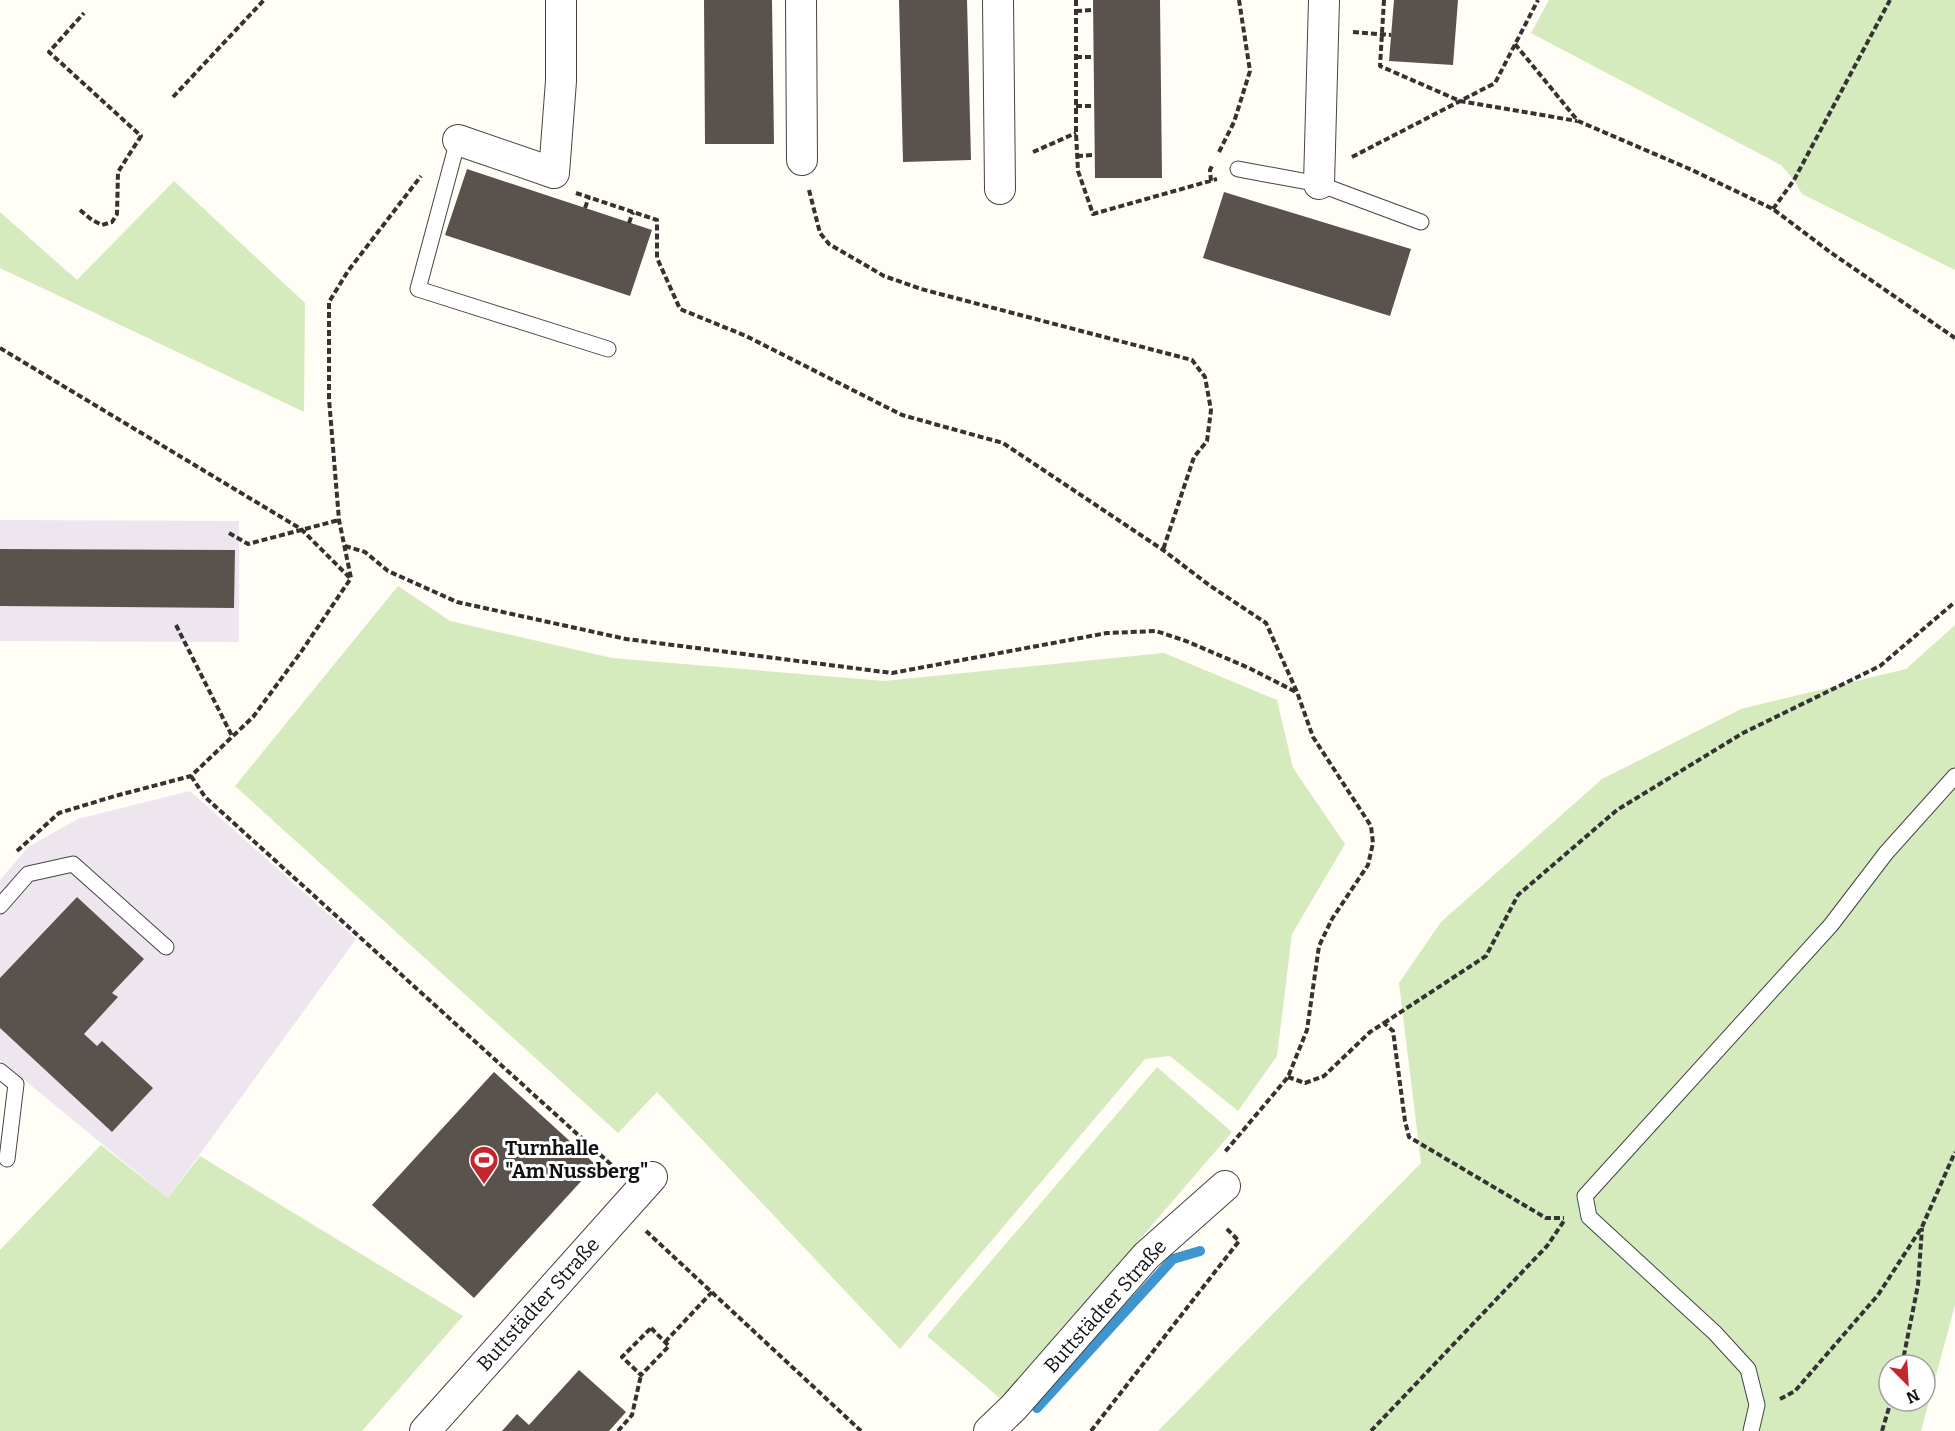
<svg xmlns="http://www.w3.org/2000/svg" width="1955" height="1431" font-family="Bitter,serif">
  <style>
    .industrial { fill: #eee6ef }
    .green { fill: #d5ebbd; fill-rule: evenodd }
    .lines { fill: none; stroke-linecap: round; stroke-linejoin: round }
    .stream { stroke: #3f96cf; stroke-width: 10 }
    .building { fill: #5a524d }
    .service-casing { stroke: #444; stroke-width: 17 }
    .minor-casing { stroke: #444; stroke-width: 32 }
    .path { stroke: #333; stroke-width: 4; stroke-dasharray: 6 3; stroke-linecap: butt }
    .service { stroke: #fff; stroke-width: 15 }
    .minor { stroke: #fff; stroke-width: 30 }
    .labels { text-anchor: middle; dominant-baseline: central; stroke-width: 6; stroke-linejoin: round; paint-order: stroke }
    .poi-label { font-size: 20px; font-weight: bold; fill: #111; stroke: #fff; text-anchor: start }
    .street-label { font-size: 20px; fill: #111; stroke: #fff }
  </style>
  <rect width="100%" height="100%" fill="#fffdf5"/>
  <path class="industrial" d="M 0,520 L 239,521 L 239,642 L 0,641 Z
    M 190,791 L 356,939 L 168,1198 L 0,1060 L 0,880 L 28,847 L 78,819 Z"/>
  <path class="green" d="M 1549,0 L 1955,0 L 1955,270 L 1802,194 L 1794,180 L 1781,165 L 1531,33 Z
    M 174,181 L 305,303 L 304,412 L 0,268 L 0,212 L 77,280 Z
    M 398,586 L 450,621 L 612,658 L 884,681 L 1164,653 L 1277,700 L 1293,768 L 1345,844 L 1292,934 L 1277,1056 L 1238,1111 L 1170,1056 L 1145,1059 L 900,1349 L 657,1092 L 618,1133 L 235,786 Z
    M 1955,625 L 1955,1305 L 1921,1431 L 1158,1431 L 1421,1163 L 1399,983 L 1441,922 L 1602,779 L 1741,709 L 1906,669 ZM 1889,1365 L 1925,1365 L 1925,1401 L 1889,1401 Z
    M 1157,1067 L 1232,1132 L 1002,1400 L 927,1336 Z
    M 101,1145 L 168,1198 L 200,1156 L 463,1316 L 362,1431 L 0,1431 L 0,1250 Z"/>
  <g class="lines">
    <path class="stream" d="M 1037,1408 L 1173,1259 L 1200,1251"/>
  </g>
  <path class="building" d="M 704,0 L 772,0 L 774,144 L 705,144 Z
    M 899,0 L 967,0 L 971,160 L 903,162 Z
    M 1093,0 L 1160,0 L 1162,178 L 1095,178 Z
    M 1394,0 L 1458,0 L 1453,65 L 1389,61 Z
    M 467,169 L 652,230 L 630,296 L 445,235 Z
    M 1224,192 L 1411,249 L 1390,316 L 1203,258 Z
    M 0,549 L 235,550 L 234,608 L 0,606 Z
    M 77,897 L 144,959 L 112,993 L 118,997 L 84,1034 L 97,1046 L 102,1041 L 153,1088 L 112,1132 L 0,1028 L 0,978 Z
    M 494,1072 L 596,1165 L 474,1298 L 372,1205 Z
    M 579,1370 L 626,1412 L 609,1431 L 502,1431 L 517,1414 L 529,1425 Z"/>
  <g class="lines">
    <g class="service-casing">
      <path id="service" d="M 458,140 L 418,289 L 608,349
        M 1238,169 L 1319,184 L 1421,222
        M 0,906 L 28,874 L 73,864 L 166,947
        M 0,1071 L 16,1084 L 7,1159
        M 1751,1431 L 1757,1405 L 1748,1369 L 1715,1333 L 1589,1217 L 1585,1196 L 1831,925 L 1886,853 L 1955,776"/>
    </g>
    <g class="minor-casing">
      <path id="minor" d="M 801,0 L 802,160
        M 998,0 L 1000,189
        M 458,140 L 554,173 L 561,81 L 561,0
        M 1319,184 L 1324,0
        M 425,1431 L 652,1177
        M 989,1431 L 1014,1407 L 1146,1256 L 1225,1186"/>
    </g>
    <path class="path" d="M 1076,0 L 1076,133 L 1078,171 L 1093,214 L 1217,179
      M 1384,0 L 1380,66 L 1460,101 L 1577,121
      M 1076,11 L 1093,10
      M 1353,32 L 1391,35
      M 1515,44 L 1578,121 L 1692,170 L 1773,209 L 1830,252 L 1955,338
      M 1076,57 L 1093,57
      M 173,97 L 264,0
      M 1076,106 L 1094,106
      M 1033,152 L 1076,133
      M 1219,152 L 1234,122 L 1250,71 L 1239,0
      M 1077,156 L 1094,155
      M 1352,157 L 1495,83 L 1538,0
      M 1211,181 L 1210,170 L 1212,166
      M 809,190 L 820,233 L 829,244 L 884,276 L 921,289 L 1192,360 L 1205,377 L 1211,410 L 1207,441 L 1194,457 L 1163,550
      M 576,193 L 657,220 L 657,258 L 680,309 L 746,336 L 902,415 L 1003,443 L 1163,550 L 1209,585 L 1266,623 L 1297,692 L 1313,737 L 1371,826 L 1373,843 L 1368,865 L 1332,919 L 1319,946 L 1307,1030 L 1288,1077 L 1224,1153
      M 585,208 L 589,197
      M 1773,209 L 1794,180 L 1890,0
      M 80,210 L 92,220 L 102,225 L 112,222 L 117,214 L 118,172 L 141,136 L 49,52 L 84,13
      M 629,223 L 633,212
      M 0,348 L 301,529 L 350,578
      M 229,533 L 248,544 L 339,520
      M 345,546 L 365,552 L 388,571 L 457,602 L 626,639 L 892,673 L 1107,633 L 1156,631 L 1186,641 L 1249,668 L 1296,692
      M 176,625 L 232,736
      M 191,776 L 205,797 L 617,1170
      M 17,851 L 59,813 L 115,796 L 191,776 L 253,717 L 301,652 L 351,578 L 339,520 L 329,399 L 329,302 L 348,271 L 421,176
      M 1384,1023 L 1486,956 L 1518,895 L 1617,810 L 1743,733 L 1880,666 L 1955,602
      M 1288,1077 L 1305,1083 L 1324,1076 L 1370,1032 L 1384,1023 L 1393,1031 L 1405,1121 L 1409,1137 L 1546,1218 L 1564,1218
      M 646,1231 L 861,1431
      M 651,1328 L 669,1346 L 641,1375 L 622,1357 Z
      M 665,1342 L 712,1292
      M 1902,1365 L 1918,1285 L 1922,1228
      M 1780,1399 L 1795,1391 L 1878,1295 L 1922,1227 L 1955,1152
      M 618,1431 L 632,1415 L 641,1375
      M 1091,1431 L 1239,1241 L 1225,1227
      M 1371,1431 L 1547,1246 L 1564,1221
      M 1882,1431 L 1891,1401"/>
    <use href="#service" class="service"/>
    <use href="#minor" class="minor"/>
  </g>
  <defs>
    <g id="stadium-pin" transform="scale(1.5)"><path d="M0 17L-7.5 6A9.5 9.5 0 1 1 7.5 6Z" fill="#c4262e" stroke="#fff"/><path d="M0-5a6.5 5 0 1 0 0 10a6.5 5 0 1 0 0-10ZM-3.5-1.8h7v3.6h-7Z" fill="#fff"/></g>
  </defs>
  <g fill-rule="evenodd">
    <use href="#stadium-pin" x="484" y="1160"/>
  </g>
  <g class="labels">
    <g class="poi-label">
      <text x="505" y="1148">Turnhalle<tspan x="505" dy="23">"Am Nussberg"</tspan></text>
    </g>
    <g class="street-label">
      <text transform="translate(538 1304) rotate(-48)">Buttstädter Straße</text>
      <text transform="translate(1105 1306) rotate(-48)">Buttstädter Straße</text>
    </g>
  </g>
  <g transform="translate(1907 1383) rotate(156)"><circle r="28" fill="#ffffff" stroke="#a0a0a0" stroke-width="1.5"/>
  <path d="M0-4.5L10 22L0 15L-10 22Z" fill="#c4262e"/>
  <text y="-9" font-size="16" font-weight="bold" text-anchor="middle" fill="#111111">N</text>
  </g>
</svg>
